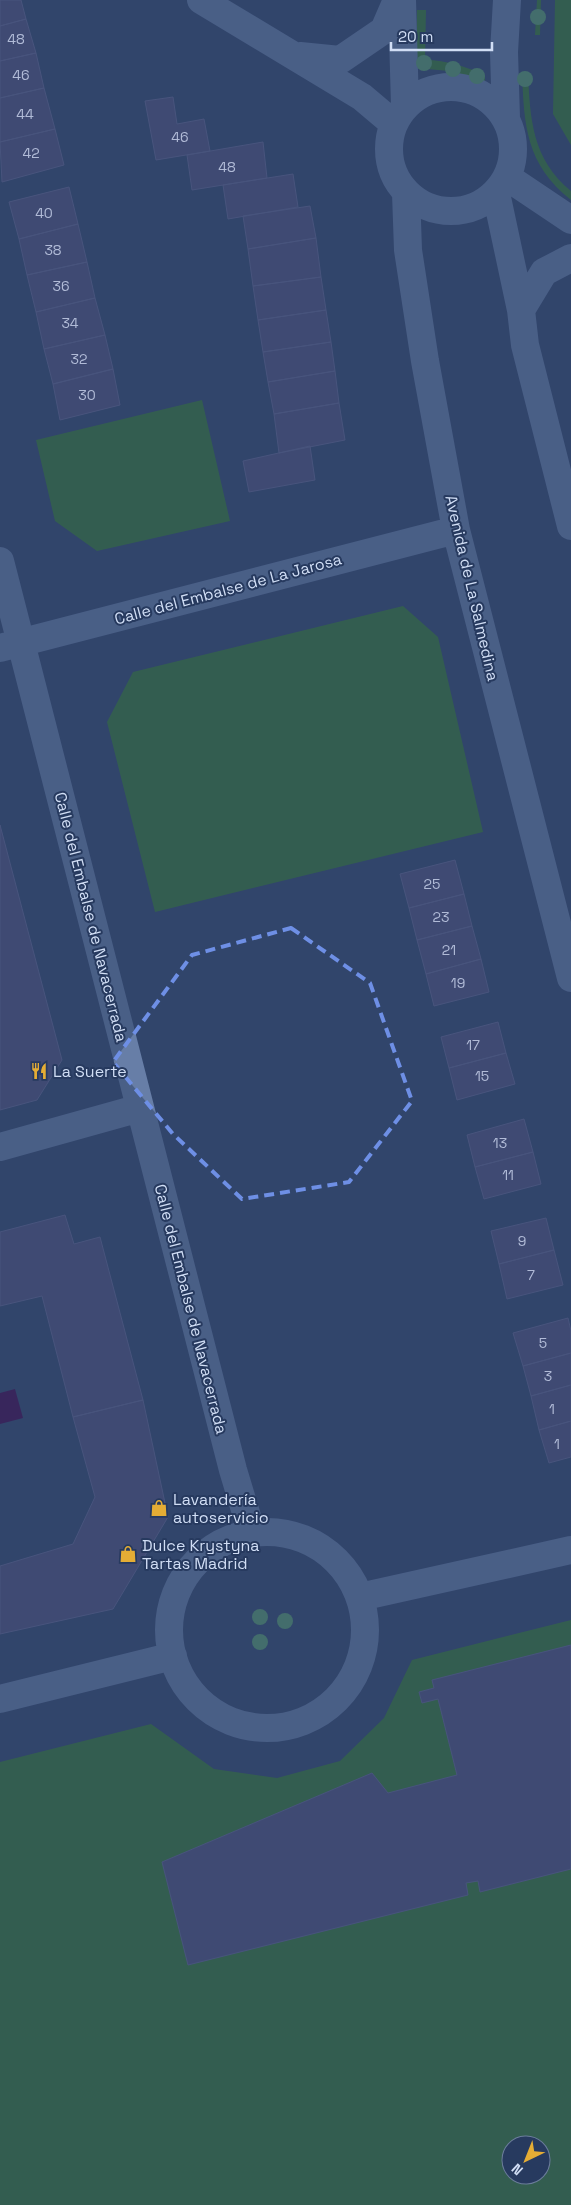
<svg xmlns="http://www.w3.org/2000/svg" width="571" height="2205" font-family="'Space Grotesk',sans-serif">
  <style>
    .green { fill: #367b30; fill-rule: evenodd }
    .water { fill: #41024a }
    .building { fill: #50517c; stroke: #646692 }
    .lines { fill: none; stroke-linecap: round; stroke-linejoin: round }
    .minor { stroke: #677ea7; stroke-width: 28 }
    .tree { fill: #599e6d }
    .marked { fill: none; stroke: #6e8fe5; stroke-width: 4; stroke-dasharray: 10 6; stroke-linejoin: round }
    .labels { text-anchor: middle; dominant-baseline: central; stroke-width: 4; stroke-linejoin: round; paint-order: stroke }
    .number-label { font-size: 14px; fill: #b1bbd7 }
    .street-label { font-size: 16px; fill: #d1def5; stroke: #273a5f }
    .poi-label { font-size: 16px; fill: #d1def5; stroke: #273a5f; text-anchor: start }
  </style>
  <rect width="100%" height="100%" fill="#31456b"/>
  <path class="green" d="M 537,0 L 541,0 L 540,35 L 535,35 Z
    M 555,0 L 571,0 L 571,145 L 553,114 Z
    M 417,10 L 426,10 L 425,60 C 447,60 466,67 485,75 L 485,81 L 479,81 L 449,71 L 416,68 Z
    M 522,72 L 528,72 C 530,119 532,159 571,191 L 571,200 C 526,164 524,126 522,72 Z
    M 202,400 L 230,521 L 97,551 L 55,521 L 36,440 Z
    M 403,606 L 438,637 L 483,832 L 155,912 L 107,722 L 133,672 Z
    M 571,1620 L 571,2205 L 0,2205 L 0,1762 L 151,1724 L 214,1769 L 277,1778 L 340,1761 L 384,1718 L 412,1660 ZM 511,2145 L 541,2145 L 541,2175 L 511,2175 Z"/>
  <path class="water" d="M 15,1389 L 23,1418 L 0,1424 L 0,1393 Z"/>
  <path class="building" d="M 0,0 L 21,0 L 26,19 L 0,26 Z
    M 26,19 L 36,53 L 0,61 L 0,26 Z
    M 36,53 L 44,88 L 0,98 L 0,61 Z
    M 44,88 L 55,129 L 0,142 L 0,98 Z
    M 173,97 L 177,124 L 204,119 L 210,151 L 156,160 L 145,101 Z
    M 55,129 L 64,165 L 2,182 L 0,142 Z
    M 263,142 L 267,178 L 192,190 L 187,155 Z
    M 293,174 L 298,207 L 228,219 L 223,185 Z
    M 69,187 L 78,224 L 19,239 L 9,202 Z
    M 310,206 L 316,238 L 248,249 L 243,216 Z
    M 78,224 L 87,262 L 27,275 L 19,239 Z
    M 316,238 L 321,277 L 253,286 L 248,249 Z
    M 87,262 L 95,298 L 36,312 L 27,275 Z
    M 321,277 L 326,310 L 258,320 L 253,286 Z
    M 95,298 L 105,335 L 44,349 L 36,312 Z
    M 326,310 L 331,342 L 263,352 L 258,320 Z
    M 105,335 L 113,369 L 53,384 L 44,349 Z
    M 331,342 L 335,371 L 268,382 L 263,352 Z
    M 113,369 L 120,405 L 60,420 L 53,384 Z
    M 335,371 L 339,403 L 274,414 L 268,382 Z
    M 339,403 L 345,440 L 279,453 L 274,414 Z
    M 310,446 L 315,480 L 249,492 L 243,461 Z
    M 0,825 L 62,1060 L 37,1100 L 0,1110 Z
    M 455,860 L 464,894 L 409,908 L 400,874 Z
    M 464,894 L 472,926 L 417,940 L 409,908 Z
    M 472,926 L 481,959 L 426,974 L 417,940 Z
    M 481,959 L 489,992 L 434,1006 L 426,974 Z
    M 498,1022 L 506,1053 L 449,1068 L 441,1037 Z
    M 506,1053 L 515,1084 L 457,1100 L 449,1068 Z
    M 524,1119 L 533,1152 L 475,1167 L 467,1135 Z
    M 533,1152 L 541,1184 L 484,1199 L 475,1167 Z
    M 65,1215 L 74,1244 L 100,1237 L 143,1400 L 73,1417 L 42,1296 L 0,1306 L 0,1232 Z
    M 546,1218 L 554,1250 L 499,1264 L 491,1231 Z
    M 554,1250 L 563,1285 L 507,1299 L 499,1264 Z
    M 568,1318 L 571,1331 L 571,1353 L 523,1366 L 513,1333 Z
    M 571,1353 L 571,1385 L 531,1396 L 523,1366 Z
    M 571,1385 L 571,1421 L 539,1430 L 531,1396 Z
    M 143,1400 L 168,1517 L 113,1609 L 0,1634 L 0,1566 L 73,1544 L 95,1497 L 73,1417 Z
    M 571,1421 L 571,1457 L 549,1463 L 539,1430 Z
    M 571,1645 L 571,1869 L 480,1892 L 478,1881 L 466,1883 L 468,1895 L 188,1965 L 162,1862 L 372,1773 L 388,1793 L 457,1775 L 438,1699 L 422,1703 L 419,1692 L 434,1688 L 432,1680 Z"/>
  <g class="lines">
    <path class="minor" d="M 201,0 L 362,97 L 394,124
      M 402,0 L 405,106
      M 300,56 L 340,60 L 384,30 L 397,0
      M389 149a62 62 0 1 1 124 0a62 62 0 1 1-124 0Z
      M 506,118 L 504,52 L 507,0
      M 507,177 L 571,220
      M 406,193 L 408,250 L 425,361 L 456,530 L 571,978
      M 496,193 L 521,310 L 525,345 L 571,526
      M 521,310 L 544,272 L 571,258
      M 0,561 L 233,1470 L 252,1533
      M 0,648 L 456,530
      M 0,1147 L 140,1108
      M169 1630a98 98 0 1 1 196 0a98 98 0 1 1-196 0Z
      M 360,1597 L 571,1550
      M 0,1699 L 173,1656"/>
  </g>
  <g class="tree">
    <circle cx="538" cy="17" r="8"/>
    <circle cx="424" cy="63" r="8"/>
    <circle cx="453" cy="69" r="8"/>
    <circle cx="477" cy="76" r="8"/>
    <circle cx="525" cy="79" r="8"/>
    <circle cx="260" cy="1617" r="8"/>
    <circle cx="285" cy="1621" r="8"/>
    <circle cx="260" cy="1642" r="8"/>
  </g>
  <path d="M0 0H571V2205H0ZM 291,928 L 370,983 L 412,1101 L 349,1182 L 242,1199 L 173,1134 L 113,1062 L 192,955 Z" fill="#31456b" fill-opacity=".55" fill-rule="evenodd"/>
  <path class="marked" d="M 291,928 L 370,983 L 412,1101 L 349,1182 L 242,1199 L 173,1134 L 113,1062 L 192,955 Z"/>
  <defs>
    <g id="restaurant-bare" transform="scale(1.35)"><path d="M-5-6h1v4h1v-4h1v4h1v-4h1v5L-1.5 .5V6h-2V.5L-5-1ZM5-6V6H3V1.5H1.5Q1.5-4 5-6Z" fill="#e5ad35" stroke="#273a5f" stroke-width="2.5" paint-order="stroke"/></g>
    <g id="shop-bare" transform="scale(1.35)"><path d="M-5-2.5h2.3a2.7 3.5 0 0 1 5.4 0H5L5.5 6h-11ZM-1.5-2.5h3a1.5 2.3 0 0 0-3 0Z" fill="#e5ad35" stroke="#273a5f" stroke-width="2.5" paint-order="stroke"/></g>
  </defs>
  <g fill-rule="evenodd">
    <use href="#restaurant-bare" x="39" y="1071"/>
    <use href="#shop-bare" x="159" y="1508"/>
    <use href="#shop-bare" x="128" y="1554"/>
  </g>
  <g class="labels">
    <g class="number-label">
      <text x="16" y="39">48</text>
      <text x="21" y="75">46</text>
      <text x="25" y="114">44</text>
      <text x="180" y="137">46</text>
      <text x="31" y="153">42</text>
      <text x="227" y="167">48</text>
      <text x="44" y="213">40</text>
      <text x="53" y="250">38</text>
      <text x="61" y="286">36</text>
      <text x="70" y="323">34</text>
      <text x="79" y="359">32</text>
      <text x="87" y="395">30</text>
      <text x="432" y="884">25</text>
      <text x="441" y="917">23</text>
      <text x="449" y="950">21</text>
      <text x="458" y="983">19</text>
      <text x="473" y="1045">17</text>
      <text x="482" y="1076">15</text>
      <text x="500" y="1143">13</text>
      <text x="508" y="1175">11</text>
      <text x="522" y="1241">9</text>
      <text x="531" y="1275">7</text>
      <text x="543" y="1343">5</text>
      <text x="548" y="1376">3</text>
      <text x="552" y="1409">1</text>
      <text x="557" y="1444">1</text>
    </g>
    <g class="street-label">
      <text transform="translate(472 588) rotate(77)">Avenida de La Salmedina</text>
      <text transform="translate(228 589) rotate(-15)">Calle del Embalse de La Jarosa</text>
      <text transform="translate(91 917) rotate(76)">Calle del Embalse de Navacerrada</text>
      <text transform="translate(191 1309) rotate(76)">Calle del Embalse de Navacerrada</text>
    </g>
    <g class="poi-label">
      <text x="53" y="1071">La Suerte</text>
      <text x="173" y="1499">Lavandería<tspan x="173" dy="18">autoservicio</tspan></text>
      <text x="142" y="1545">Dulce Krystyna<tspan x="142" dy="18">Tartas Madrid</tspan></text>
    </g>
  </g>
  <g transform="translate(526 2160) rotate(223)"><circle r="24" fill="#273a5f" stroke="#6b7c9b"/>
  <path d="M0-4L9 19L0 12L-9 19Z" fill="#e5ad35"/>
  <text y="-8" font-size="14" font-weight="bold" text-anchor="middle" fill="#d1def5">N</text>
  </g>
  <path d="M391 42v8h101v-8" fill="none" stroke="#d1def5" stroke-width="2.5"/>
  <text x="398" y="42" font-size="15" fill="#d1def5" stroke="#273a5f" stroke-width="4" paint-order="stroke">20 m</text>
</svg>
